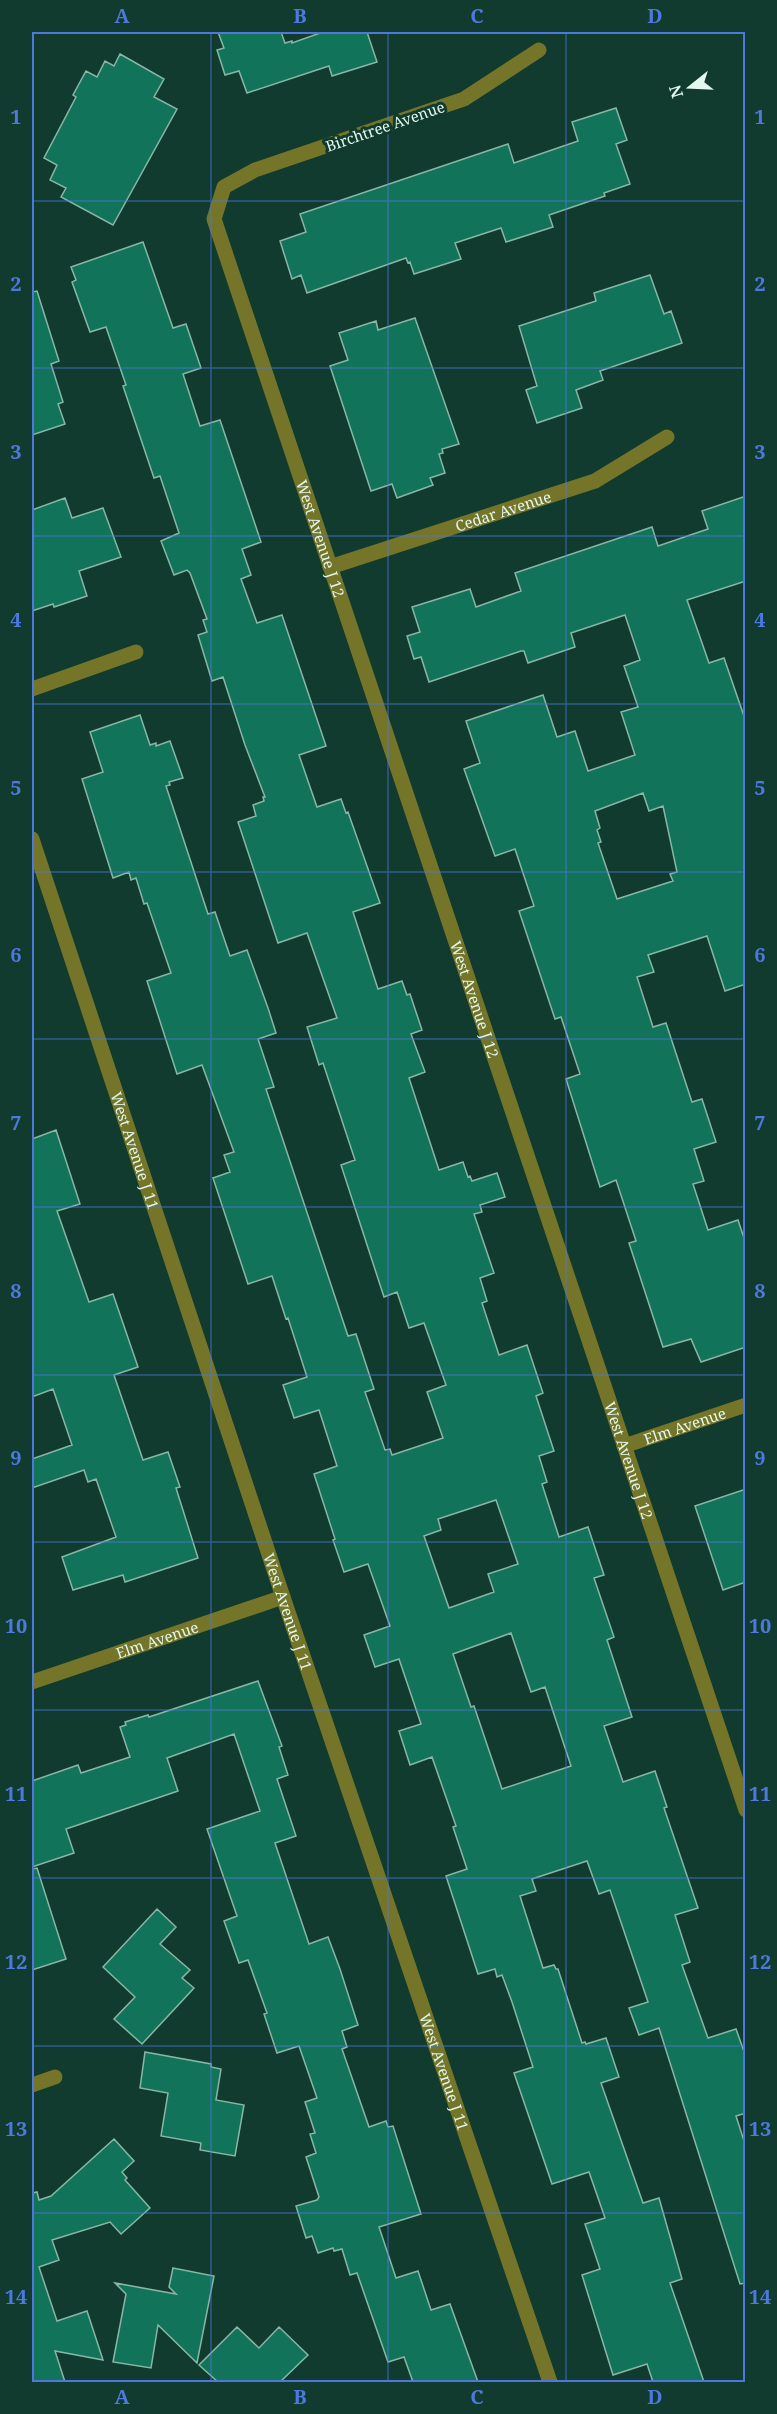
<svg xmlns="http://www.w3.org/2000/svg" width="777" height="2414" font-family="'Noto Serif',serif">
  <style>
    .building { fill: #11735a; stroke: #8ab6a5; stroke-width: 1.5; fill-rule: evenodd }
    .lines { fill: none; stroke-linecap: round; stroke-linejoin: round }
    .minor { stroke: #747529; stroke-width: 15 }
    .grid { fill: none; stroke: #4e78de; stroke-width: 1.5; stroke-opacity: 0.55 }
    .labels { text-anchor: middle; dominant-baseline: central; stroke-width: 6; stroke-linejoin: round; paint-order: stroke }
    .street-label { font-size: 15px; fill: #e2f8ef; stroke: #103b2e }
    .neatline { fill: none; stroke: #4e78de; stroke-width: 2 }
    .grid-label { font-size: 20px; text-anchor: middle; font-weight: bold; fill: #4e78de }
  </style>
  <rect width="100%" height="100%" fill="#103b2e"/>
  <path class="building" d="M 218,32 L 281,32 L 285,43 L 292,41 L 292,43 L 323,32 L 367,32 L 377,62 L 332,76 L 329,66 L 247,93 L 239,71 L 225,75 L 217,50 L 224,48 Z
    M 120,54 L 164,79 L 154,97 L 177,109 L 113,225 L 61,197 L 66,188 L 50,180 L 57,165 L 44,158 L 76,97 L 73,95 L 86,71 L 97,77 L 105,61 L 114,66 Z
    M 616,108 L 627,140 L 616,144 L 630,184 L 604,193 L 605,196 L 549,215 L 553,227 L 506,242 L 501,228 L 455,243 L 461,259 L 414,274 L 410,262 L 408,263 L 406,258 L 307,293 L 301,275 L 292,279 L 280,241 L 306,232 L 300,214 L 508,144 L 514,163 L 578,141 L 572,122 Z
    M 143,242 L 173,328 L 186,324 L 201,368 L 183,374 L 200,426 L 220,420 L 261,542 L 242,549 L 251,575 L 241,579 L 257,623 L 282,615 L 326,746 L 299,755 L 317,807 L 341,799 L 346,813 L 348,812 L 380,903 L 353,912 L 378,989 L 402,981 L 407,995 L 410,994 L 422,1030 L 411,1034 L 425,1072 L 409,1078 L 439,1170 L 463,1162 L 468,1177 L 470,1176 L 472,1181 L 497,1173 L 505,1197 L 480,1205 L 482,1212 L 474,1214 L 494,1273 L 480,1278 L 487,1301 L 482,1303 L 499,1355 L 527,1345 L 543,1393 L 536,1396 L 554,1451 L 539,1456 L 547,1482 L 542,1484 L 559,1537 L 588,1527 L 604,1575 L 594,1578 L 614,1637 L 607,1640 L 632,1717 L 604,1726 L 623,1782 L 655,1771 L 667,1807 L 664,1808 L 698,1908 L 675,1915 L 690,1962 L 682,1965 L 708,2038 L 736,2029 L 746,2057 L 746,2113 L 736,2116 L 746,2147 L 746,2283 L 740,2284 L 659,2028 L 639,2035 L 629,2008 L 648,2002 L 610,1890 L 599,1894 L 587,1861 L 532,1879 L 536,1891 L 520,1896 L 543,1968 L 554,1965 L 556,1969 L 558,1969 L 582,2043 L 585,2042 L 586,2044 L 606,2038 L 619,2077 L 601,2083 L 643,2203 L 659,2198 L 682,2279 L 670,2283 L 704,2382 L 653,2382 L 647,2364 L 613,2375 L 582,2275 L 600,2269 L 585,2224 L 605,2218 L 589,2172 L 552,2184 L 514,2073 L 533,2067 L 512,2002 L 502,1975 L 497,1977 L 495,1969 L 478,1974 L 446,1876 L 467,1869 L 453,1827 L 456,1826 L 432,1757 L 410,1765 L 399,1731 L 421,1724 L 399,1659 L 375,1667 L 364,1635 L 390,1626 L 368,1564 L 344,1572 L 333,1540 L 335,1539 L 314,1474 L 337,1466 L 319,1410 L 294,1418 L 283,1385 L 307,1377 L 288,1318 L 286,1319 L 272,1276 L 248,1284 L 213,1178 L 230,1172 L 224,1155 L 234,1152 L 202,1065 L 177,1074 L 147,981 L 171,973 L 147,903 L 144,904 L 136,878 L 131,880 L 129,872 L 113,878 L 82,779 L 103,772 L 90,732 L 140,715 L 150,745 L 156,743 L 156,746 L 170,741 L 183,778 L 169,782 L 170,785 L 166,786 L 208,914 L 215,912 L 230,956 L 247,950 L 268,1008 L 276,1033 L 258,1039 L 274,1087 L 266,1089 L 348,1336 L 356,1334 L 374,1389 L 365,1392 L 385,1450 L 390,1449 L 392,1455 L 443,1438 L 427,1392 L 446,1385 L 424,1323 L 409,1328 L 397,1292 L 384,1297 L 341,1165 L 355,1160 L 323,1063 L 319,1065 L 307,1027 L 337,1018 L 307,933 L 278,943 L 238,822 L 256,816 L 253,805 L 264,801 L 263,797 L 265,797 L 245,745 L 223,677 L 212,681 L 198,635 L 207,632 L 203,620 L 207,619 L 190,573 L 187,570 L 174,575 L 161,541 L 179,533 L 160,476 L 154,478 L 123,386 L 126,385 L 106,327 L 90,332 L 72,282 L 76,280 L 71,267 ZM 496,1500 L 518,1564 L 488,1574 L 494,1592 L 449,1608 L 424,1536 L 441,1530 L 438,1519 ZM 511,1633 L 531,1692 L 545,1687 L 571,1766 L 502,1789 L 474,1706 L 471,1707 L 453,1654 Z
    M 650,275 L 664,314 L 671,311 L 682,343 L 600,371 L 603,380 L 576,390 L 582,408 L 537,423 L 526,390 L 537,386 L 519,326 L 596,301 L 594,293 Z
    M 37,291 L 59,361 L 51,364 L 63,402 L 58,404 L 65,424 L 32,435 L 32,292 Z
    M 415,318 L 459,444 L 442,449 L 443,453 L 439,454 L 445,473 L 430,478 L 433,485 L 397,498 L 392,484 L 371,491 L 330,366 L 348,360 L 339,333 L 376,321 L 378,330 Z
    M 746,496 L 746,581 L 687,600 L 709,663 L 724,658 L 746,722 L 746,984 L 725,991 L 707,936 L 648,955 L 654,972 L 637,977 L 653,1027 L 666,1023 L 692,1102 L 702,1099 L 716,1142 L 694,1149 L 704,1181 L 693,1184 L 708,1230 L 738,1220 L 746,1244 L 746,1347 L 701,1362 L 691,1339 L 663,1347 L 629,1243 L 636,1241 L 616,1180 L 600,1187 L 566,1079 L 580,1074 L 561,1017 L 555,1019 L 519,911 L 534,906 L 515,849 L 495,856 L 464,769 L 480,763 L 466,721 L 543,695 L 557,737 L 575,731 L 588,771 L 635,755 L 621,712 L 638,707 L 624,666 L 640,660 L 625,615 L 571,633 L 575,647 L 528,663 L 524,651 L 521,651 L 429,682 L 421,657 L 414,659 L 407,636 L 420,632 L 412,607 L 470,589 L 476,607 L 521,591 L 515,573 L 652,527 L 658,546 L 708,529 L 702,511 ZM 643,793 L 649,811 L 663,806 L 677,872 L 670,874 L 673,881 L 617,899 L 598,843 L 601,842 L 597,830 L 600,828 L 595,811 Z
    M 65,498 L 72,518 L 103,508 L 121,557 L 79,571 L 87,596 L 54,607 L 53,604 L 32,611 L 32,510 Z
    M 56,1130 L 80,1204 L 57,1211 L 89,1302 L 113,1294 L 138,1367 L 114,1375 L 143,1460 L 168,1452 L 180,1487 L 176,1488 L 198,1558 L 125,1582 L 123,1575 L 73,1590 L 62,1557 L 116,1537 L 96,1479 L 88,1482 L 84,1470 L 32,1488 L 32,1459 L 72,1445 L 53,1389 L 32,1397 L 32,1139 Z
    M 746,1489 L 746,1582 L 723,1590 L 695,1506 Z
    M 258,1681 L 282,1746 L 279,1747 L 288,1775 L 277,1779 L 296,1836 L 275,1843 L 309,1944 L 328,1937 L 340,1969 L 358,2025 L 342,2031 L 347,2047 L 342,2049 L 369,2127 L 386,2121 L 388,2127 L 393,2126 L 421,2214 L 379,2227 L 396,2278 L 418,2271 L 431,2310 L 450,2304 L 478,2382 L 413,2382 L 404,2357 L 388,2362 L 357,2273 L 350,2275 L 342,2249 L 334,2251 L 333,2248 L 318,2253 L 312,2236 L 306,2238 L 296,2206 L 317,2200 L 319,2197 L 306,2157 L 316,2153 L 310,2134 L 315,2133 L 305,2102 L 317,2098 L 299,2046 L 277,2053 L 264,2014 L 267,2013 L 248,1960 L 239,1963 L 224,1921 L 237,1916 L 207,1829 L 260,1811 L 234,1734 L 167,1758 L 178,1791 L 66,1829 L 74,1853 L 32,1867 L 32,1781 L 78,1765 L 81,1773 L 130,1757 L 120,1727 L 126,1725 L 125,1722 L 148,1715 L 149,1717 Z
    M 37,1868 L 66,1959 L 32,1970 L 32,1869 Z
    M 157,1909 L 176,1927 L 160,1944 L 190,1970 L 182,1978 L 194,1988 L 142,2044 L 114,2019 L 135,1997 L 103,1967 Z
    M 145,2052 L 211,2064 L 211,2067 L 221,2069 L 216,2100 L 244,2105 L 235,2156 L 200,2150 L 201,2143 L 161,2136 L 168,2093 L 140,2088 Z
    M 114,2139 L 134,2161 L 122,2172 L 127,2178 L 125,2180 L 150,2208 L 121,2234 L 110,2222 L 52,2240 L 59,2260 L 39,2267 L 57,2321 L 87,2311 L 103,2360 L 55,2351 L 65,2382 L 32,2382 L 32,2193 L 37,2192 L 39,2200 L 51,2196 Z
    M 173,2268 L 214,2276 L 197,2363 L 158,2325 L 151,2368 L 113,2362 L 126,2294 L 115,2283 L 176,2294 L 169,2287 Z
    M 237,2327 L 259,2348 L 279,2327 L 308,2355 L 280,2382 L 218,2382 L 199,2365 Z"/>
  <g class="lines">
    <g class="minor">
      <path id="s1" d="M 539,50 L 464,99 L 255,170 L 224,187 L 214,219 L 746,1810"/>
      <path id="s2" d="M 330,567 L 595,481 L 667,437"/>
      <path d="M 32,689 L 136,652"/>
      <path id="s3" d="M 32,839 L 283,1597 L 550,2382"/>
      <path id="s4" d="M 624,1446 L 746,1405"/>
      <path id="s5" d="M 32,1682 L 283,1597"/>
      <path d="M 32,2085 L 55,2077"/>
    </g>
  </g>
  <path class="grid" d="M 211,32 L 211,2382M 388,32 L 388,2382M 566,32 L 566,2382M 32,201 L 746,201M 32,368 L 746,368M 32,536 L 746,536M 32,704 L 746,704M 32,872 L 746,872M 32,1039 L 746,1039M 32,1207 L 746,1207M 32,1375 L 746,1375M 32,1542 L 746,1542M 32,1710 L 746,1710M 32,1878 L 746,1878M 32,2046 L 746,2046M 32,2213 L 746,2213"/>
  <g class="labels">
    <g class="street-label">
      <text transform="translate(385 126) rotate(-19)">Birchtree Avenue</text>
      <text stroke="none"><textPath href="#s2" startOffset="182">Cedar Avenue</textPath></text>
      <text stroke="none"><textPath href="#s1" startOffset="716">West Avenue J 12</textPath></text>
      <text stroke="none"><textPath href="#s1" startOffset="1202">West Avenue J 12</textPath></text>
      <text stroke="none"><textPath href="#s3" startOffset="328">West Avenue J 11</textPath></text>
      <text stroke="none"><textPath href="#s4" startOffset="64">Elm Avenue</textPath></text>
      <text stroke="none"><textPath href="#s1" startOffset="1688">West Avenue J 12</textPath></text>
      <text stroke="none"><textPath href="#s3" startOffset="814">West Avenue J 11</textPath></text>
      <text stroke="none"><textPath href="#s5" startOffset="132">Elm Avenue</textPath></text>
      <text stroke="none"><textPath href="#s3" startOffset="1300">West Avenue J 11</textPath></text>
    </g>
  </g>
  <rect width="777" height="2414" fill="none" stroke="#103b2e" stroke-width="66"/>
  <g transform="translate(690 87) rotate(252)" stroke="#103b2e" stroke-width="4.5" paint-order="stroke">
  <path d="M0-4.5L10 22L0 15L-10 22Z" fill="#e2f8ef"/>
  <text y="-9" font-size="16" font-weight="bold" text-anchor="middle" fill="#e2f8ef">N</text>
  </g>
  <rect x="33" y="33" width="711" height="2348" class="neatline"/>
  <g class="grid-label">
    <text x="122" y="23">A</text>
    <text x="300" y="23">B</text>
    <text x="477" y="23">C</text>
    <text x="655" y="23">D</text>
    <text x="16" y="124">1</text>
    <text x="760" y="124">1</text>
    <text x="16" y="291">2</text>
    <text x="760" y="291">2</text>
    <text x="16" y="459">3</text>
    <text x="760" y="459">3</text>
    <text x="16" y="627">4</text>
    <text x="760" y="627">4</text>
    <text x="16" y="795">5</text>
    <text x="760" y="795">5</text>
    <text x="16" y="962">6</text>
    <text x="760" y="962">6</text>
    <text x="16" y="1130">7</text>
    <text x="760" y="1130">7</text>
    <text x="16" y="1298">8</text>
    <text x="760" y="1298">8</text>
    <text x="16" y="1465">9</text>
    <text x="760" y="1465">9</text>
    <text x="16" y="1633">10</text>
    <text x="760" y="1633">10</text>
    <text x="16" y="1801">11</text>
    <text x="760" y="1801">11</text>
    <text x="16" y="1969">12</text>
    <text x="760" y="1969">12</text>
    <text x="16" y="2136">13</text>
    <text x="760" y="2136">13</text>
    <text x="16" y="2304">14</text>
    <text x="760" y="2304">14</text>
    <text x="122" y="2404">A</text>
    <text x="300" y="2404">B</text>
    <text x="477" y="2404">C</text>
    <text x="655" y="2404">D</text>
  </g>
</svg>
